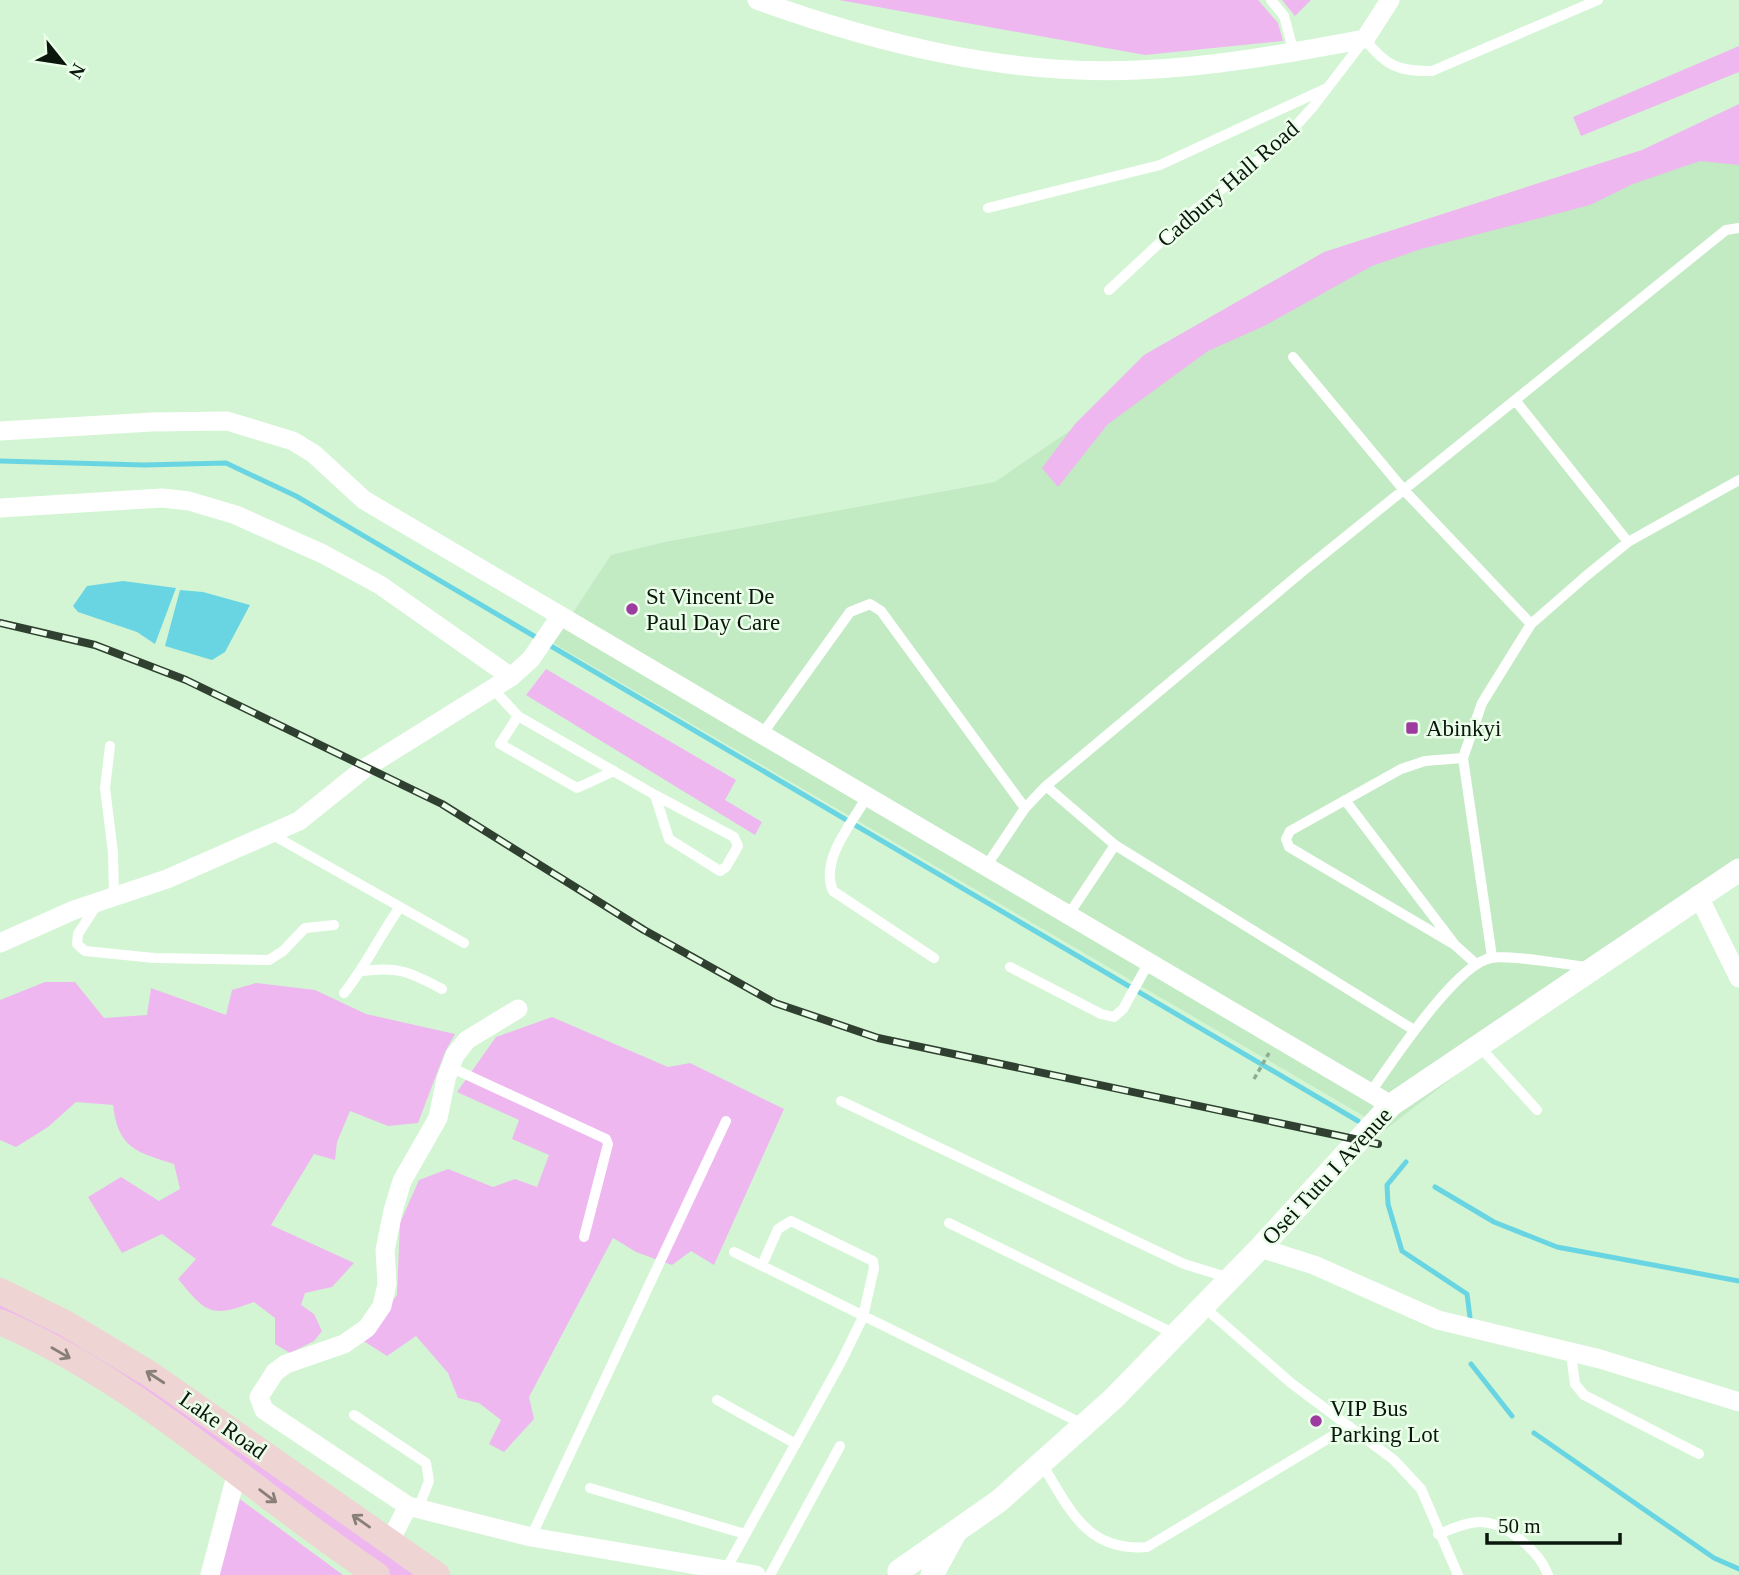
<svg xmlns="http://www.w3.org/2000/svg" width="1739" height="1575" font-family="'Times New Roman',serif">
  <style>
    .built { fill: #c2eac3 }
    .green { fill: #efb7f0 }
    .water { fill: #6ad5e2 }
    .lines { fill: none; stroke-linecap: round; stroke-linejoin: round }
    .stream { stroke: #6ad5e2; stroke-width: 5 }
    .path { stroke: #90ab91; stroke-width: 3.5; stroke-dasharray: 5 3.5; stroke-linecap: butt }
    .service { stroke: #fff; stroke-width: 10 }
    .minor { stroke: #fff; stroke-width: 19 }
    .tertiary { stroke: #fff; stroke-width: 23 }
    .secondary { stroke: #eed4d2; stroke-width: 26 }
    .rail-casing { stroke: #2f3f30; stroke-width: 8 }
    .rail { stroke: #eafeea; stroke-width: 5; stroke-dasharray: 16; stroke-linecap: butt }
    .oneway { stroke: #887f79 }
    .poi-dot { fill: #9d3ba1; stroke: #eafeea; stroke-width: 2.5 }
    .labels { text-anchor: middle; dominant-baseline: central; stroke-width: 5; stroke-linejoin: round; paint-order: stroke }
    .street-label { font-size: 23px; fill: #0b170c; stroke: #eafeea }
    .poi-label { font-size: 23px; fill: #0b170c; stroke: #eafeea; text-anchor: start }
  </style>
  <rect width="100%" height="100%" fill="#d3f5d4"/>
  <path class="built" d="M 1739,115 L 1739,882 L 1499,1042 L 1386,1129 L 553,643 L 611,555 L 665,542 L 995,482 L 1268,295 Z"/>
  <path class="green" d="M 839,0 L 1258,0 L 1278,23 L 1283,41 L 1145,55 Z
    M 1282,0 L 1311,0 L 1295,16 Z
    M 1739,46 L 1739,72 L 1581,136 L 1573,117 Z
    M 1739,104 L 1739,165 L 1700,161 L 1633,184 L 1590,205 L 1421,249 L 1372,266 L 1264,326 L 1208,351 L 1108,424 L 1058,487 L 1042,468 L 1075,424 L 1144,355 L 1324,252 L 1642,150 Z
    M 546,669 L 736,780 L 725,800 L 762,822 L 755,835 L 526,695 Z
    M 45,982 L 75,982 L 104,1018 L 147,1015 L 151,988 L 226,1015 L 232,990 L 256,983 L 315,990 L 366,1014 L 455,1034 L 445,1052 L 418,1123 L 388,1126 L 350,1111 L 337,1142 L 335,1160 L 314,1154 L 271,1225 L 354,1263 L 332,1287 L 305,1293 L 301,1305 L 314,1314 L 322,1331 L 314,1341 L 290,1353 L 275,1344 L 275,1318 L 254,1302 C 211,1318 207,1314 178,1279 L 196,1259 L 162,1234 L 122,1253 L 88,1197 L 121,1177 L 159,1201 L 180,1189 L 174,1164 C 136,1152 118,1148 113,1105 L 76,1102 L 48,1127 L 16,1147 L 0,1140 L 0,1000 Z
    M 552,1017 L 668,1067 L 690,1063 L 784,1109 L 714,1265 L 691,1251 L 672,1265 L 636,1252 L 613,1238 L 529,1397 L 534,1419 L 504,1452 L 489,1444 L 501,1420 L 479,1403 L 458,1398 L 448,1373 L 416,1336 L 387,1356 L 362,1340 L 397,1295 L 400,1223 L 419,1180 L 448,1169 L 493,1187 L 515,1179 L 537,1187 L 549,1155 L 512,1139 L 519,1120 L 457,1092 L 496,1037 Z
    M 0,1303 L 77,1340 L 194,1416 L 414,1575 L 388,1575 L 0,1313 Z
    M 237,1497 L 343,1575 L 215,1575 Z"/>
  <path class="water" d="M 123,581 L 176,588 L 155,644 L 137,632 L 78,612 L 73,606 L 87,586 Z
    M 180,590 L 203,592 L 250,605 L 225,652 L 212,660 L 165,646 Z"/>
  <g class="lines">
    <path class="stream" d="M 0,461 L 144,465 L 226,463 L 296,496 L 1358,1121
      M 1406,1162 L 1387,1185 L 1388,1204 L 1402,1251 L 1467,1294 L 1470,1317
      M 1435,1187 L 1494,1222 L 1557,1247 L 1739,1281
      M 1471,1364 L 1512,1416
      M 1534,1433 L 1714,1558 L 1739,1569"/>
    <path class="path" d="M 1254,1079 L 1269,1053"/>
    <path class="service" d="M 1271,0 L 1284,16 L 1294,53
      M 988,208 L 1160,165 L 1327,88
      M 1109,290 L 1195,210 L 1279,144 L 1312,108 L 1365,39 C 1384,65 1399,72 1432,71 L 1598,0
      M 1293,357 L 1403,489 L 1531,624
      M 1515,400 L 1628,542
      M 493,689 L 518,716 L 500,744 L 577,788 L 614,771
      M 518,716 L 655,795 L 669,839 L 720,871 L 726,867 L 738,846 L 734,837 L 655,795
      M 763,733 L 850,612 L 870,604 L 881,611 L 1025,808
      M 110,746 L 105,788 L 113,853 L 114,897
      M 1046,786 L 1115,845 L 1414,1030
      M 868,795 C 853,822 819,860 833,891 L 934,958
      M 1345,800 L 1455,945 L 1476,964
      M 271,834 L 464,943
      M 987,865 L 1025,808 L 1046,786 L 1303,571 L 1726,230 L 1739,228
      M 96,906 L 78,934 L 77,944 L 85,951 L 154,958 L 269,960 L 283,951 L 305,928 L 334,925
      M 1069,914 L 1115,845
      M 1455,945 L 1289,847 L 1286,839 L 1290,831 L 1401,769 L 1425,761 L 1463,758
      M 1492,957 L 1463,758 L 1482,703 L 1531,624 L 1586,576 L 1628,542 L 1739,480
      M 1010,967 L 1101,1014 L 1114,1017 L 1123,1009 L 1149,962
      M 362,971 C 398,966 410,972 442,989
      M 344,993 C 366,966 380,935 400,907
      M 1479,1046 L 1537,1110
      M 450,1067 L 606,1139 L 608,1144 L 584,1237
      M 1370,1093 C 1392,1062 1456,964 1491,958 C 1509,954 1567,965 1588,967
      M 841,1101 L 1184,1264 L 1230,1278
      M 949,1223 L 1175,1334
      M 734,1252 L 1085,1425
      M 1204,1307 L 1291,1383 L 1394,1460 L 1421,1489 L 1458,1575
      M 1571,1354 L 1575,1384 L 1584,1395 L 1699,1454
      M 717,1400 L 796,1444
      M 354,1415 L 426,1463 L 429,1481 L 418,1509
      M 1042,1464 C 1070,1510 1087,1552 1147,1547 L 1349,1426
      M 590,1488 L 745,1534
      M 1438,1534 C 1450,1530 1468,1521 1481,1522 C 1507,1523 1540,1552 1548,1575
      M 531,1537 L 726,1121
      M 725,1571 L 841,1362 L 863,1317 L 874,1268 L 873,1261 L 791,1221 L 778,1229 L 762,1265
      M 770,1575 L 840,1446"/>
    <path class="minor" d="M 757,0 C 879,44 1008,76 1138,70 C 1215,67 1289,53 1365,39 L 1390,0
      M 0,431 L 152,422 L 227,421 L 293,441 L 314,454 L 364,500 L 1391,1105
      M 0,508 L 162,498 L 189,501 L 236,515 L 323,554 L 380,585 L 511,677
      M 1698,895 L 1739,978
      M 0,943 L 74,910 L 167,879 L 299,821 L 365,768 L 511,677 L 531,659 L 559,618
      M 1260,1248 L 1314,1265 L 1438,1320 L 1600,1359 L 1739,1402
      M 408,1506 L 264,1410 L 259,1397 L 275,1372 L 286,1364 L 344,1344 L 367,1328 L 382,1306 L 387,1284 L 385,1250 L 393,1211 L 402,1181 L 438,1118 L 446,1079 L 455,1055 L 467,1040 L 518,1009
      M 390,1541 L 408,1506 L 531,1537 L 756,1575
      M 210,1575 L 237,1472"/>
    <path class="tertiary" d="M 899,1571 L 999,1501 L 1113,1399 L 1260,1248 L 1391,1105 L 1739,870
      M 932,1575 L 954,1535"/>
    <path class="secondary" d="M 0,1291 L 65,1323 L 150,1374 L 437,1575
      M 0,1322 C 140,1382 251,1492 377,1575"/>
    <g class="rail-casing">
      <path id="rail" d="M 0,623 L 95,645 L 186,680 L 442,804 L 644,930 L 775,1003 L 878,1038 L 1378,1144"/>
    </g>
    <use href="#rail" class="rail"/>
  </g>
  <defs><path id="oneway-shaft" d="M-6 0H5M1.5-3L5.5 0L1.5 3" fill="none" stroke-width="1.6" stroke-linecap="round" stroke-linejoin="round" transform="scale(1.75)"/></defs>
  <g class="oneway">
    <use href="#oneway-shaft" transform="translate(61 1353) rotate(30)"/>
    <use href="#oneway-shaft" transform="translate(155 1377) rotate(-147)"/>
    <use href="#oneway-shaft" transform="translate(268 1496) rotate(37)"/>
    <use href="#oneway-shaft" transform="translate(361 1521) rotate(-145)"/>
  </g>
  <g class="poi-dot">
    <circle cx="632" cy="609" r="7"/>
    <rect x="1405" y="721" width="14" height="14" rx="3.5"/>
    <circle cx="1316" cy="1421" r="7"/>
  </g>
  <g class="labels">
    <g class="street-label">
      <text transform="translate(1228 184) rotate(-41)">Cadbury Hall Road</text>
      <text transform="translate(1327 1176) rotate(-47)">Osei Tutu I Avenue</text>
      <text transform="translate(223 1425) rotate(35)">Lake Road</text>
    </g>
    <g class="poi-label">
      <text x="646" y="596">St Vincent De<tspan x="646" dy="26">Paul Day Care</tspan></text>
      <text x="1426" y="728">Abinkyi</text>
      <text x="1330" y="1408">VIP Bus<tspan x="1330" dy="26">Parking Lot</tspan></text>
    </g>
  </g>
  <g transform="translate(63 63) rotate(120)" stroke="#eafeea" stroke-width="5" paint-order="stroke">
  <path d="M0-5L12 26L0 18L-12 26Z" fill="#0b170c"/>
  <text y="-10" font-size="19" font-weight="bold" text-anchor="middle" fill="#0b170c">N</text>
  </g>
  <path d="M1487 1533v10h133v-10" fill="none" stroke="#0b170c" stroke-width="3.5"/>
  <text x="1498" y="1533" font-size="21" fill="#0b170c" stroke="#eafeea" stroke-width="5" paint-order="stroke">50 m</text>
</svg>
